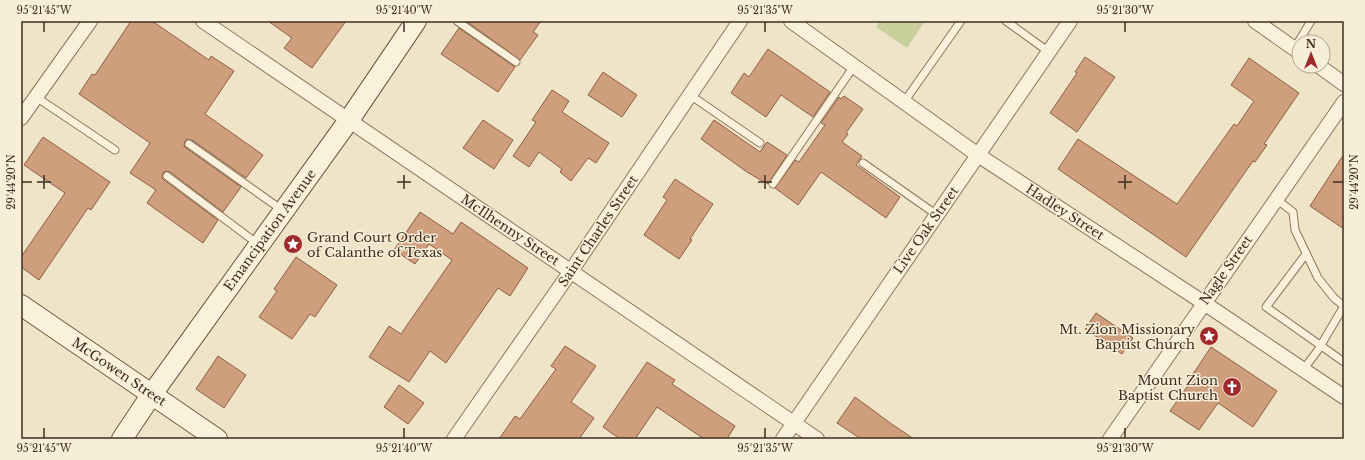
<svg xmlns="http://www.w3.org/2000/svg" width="1365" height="460" font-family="'Libre Baskerville',serif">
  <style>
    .green { fill: #c9cf9b }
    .building { fill: #cf9f7d; stroke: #8d5f41 }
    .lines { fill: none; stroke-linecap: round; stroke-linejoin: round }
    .lane-casing { stroke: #8d765c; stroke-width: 9 }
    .street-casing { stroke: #8d765c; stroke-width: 16 }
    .secondary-casing { stroke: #6f573f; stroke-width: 22 }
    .lane { stroke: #faf1dc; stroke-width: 7 }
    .street { stroke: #faf1dc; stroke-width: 14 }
    .secondary { stroke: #faf1dc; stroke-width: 20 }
    .ticks { fill: none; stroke: #3d2e20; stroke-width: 1.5 }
    .labels { text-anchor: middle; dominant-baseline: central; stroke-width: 3; stroke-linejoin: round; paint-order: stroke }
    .street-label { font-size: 13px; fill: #3d2e20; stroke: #f7eed8 }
    .poi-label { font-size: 13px; fill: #3d2e20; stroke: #f7eed8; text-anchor: end }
    .neatline { fill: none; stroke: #3d2e20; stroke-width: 1.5 }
    .ticks-label { font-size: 10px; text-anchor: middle; fill: #3d2e20 }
  </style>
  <rect width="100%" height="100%" fill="#f0e4c8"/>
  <path class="green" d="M 880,21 L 925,21 L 907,48 L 876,27 Z"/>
  <path class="building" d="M 131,21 L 152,21 L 209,60 L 211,56 L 234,71 L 205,114 L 263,155 L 246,178 L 192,140 L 187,139 L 185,141 L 184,146 L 186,148 L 241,187 L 223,212 L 170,172 L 165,171 L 163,173 L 162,178 L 164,180 L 218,220 L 203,243 L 147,203 L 156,190 L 130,173 L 150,143 L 79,94 L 92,74 L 95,75 Z
    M 268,21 L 346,21 L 312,68 L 284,48 L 292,38 Z
    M 466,21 L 541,21 L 533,32 L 538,35 L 520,60 Z
    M 459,28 L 515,67 L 498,92 L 441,54 Z
    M 768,49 L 830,92 L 813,117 L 781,95 L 766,117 L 731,93 L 744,73 L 749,77 Z
    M 1085,57 L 1115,77 L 1077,132 L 1050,113 L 1077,73 L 1075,72 Z
    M 1249,58 L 1299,93 L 1264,144 L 1267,145 L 1255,162 L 1253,161 L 1186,257 L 1058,169 L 1078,139 L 1177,204 L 1234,124 L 1237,126 L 1254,101 L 1231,85 Z
    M 603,72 L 637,95 L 622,117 L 588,95 Z
    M 552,90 L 569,101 L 562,112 L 609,143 L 596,163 L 588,158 L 571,181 L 560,172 L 562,169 L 539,152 L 529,167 L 513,156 L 536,122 L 532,120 Z
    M 844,96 L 863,109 L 846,133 L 848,134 L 842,142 L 862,156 L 856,165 L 900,197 L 886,218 L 821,172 L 798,205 L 775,188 L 795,160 L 799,162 L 825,125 L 821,123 L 839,97 L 841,99 Z
    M 483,120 L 513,140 L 494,169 L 463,148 Z
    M 714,120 L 760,152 L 767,142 L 787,155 L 768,184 L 764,181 L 764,182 L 747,172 L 701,139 Z
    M 43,137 L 110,182 L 91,210 L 88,208 L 39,280 L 21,267 L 21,257 L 65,193 L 24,165 Z
    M 1344,154 L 1344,229 L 1310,206 Z
    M 675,179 L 713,204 L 690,239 L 692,240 L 679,259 L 644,235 L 667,200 L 663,197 Z
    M 420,212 L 453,234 L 461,222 L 528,268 L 510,296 L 498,288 L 446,363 L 430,351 L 409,382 L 369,357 L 389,326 L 401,334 L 452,260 L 429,244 L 415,264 L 394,250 Z
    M 296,257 L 337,285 L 315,317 L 310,314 L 292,339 L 259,317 L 277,291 L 274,289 Z
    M 1096,313 L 1133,338 L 1122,354 L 1085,329 Z
    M 565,346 L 596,366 L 571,402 L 594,418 L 579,439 L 499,439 L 515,416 L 520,419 L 556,369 L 551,366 Z
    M 1211,347 L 1277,391 L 1253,427 L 1218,403 L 1199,430 L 1170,411 L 1189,384 L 1187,383 Z
    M 218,356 L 246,375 L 224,408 L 196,389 Z
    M 647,362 L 675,380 L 672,384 L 735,426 L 727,439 L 704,439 L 657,407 L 635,439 L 620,439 L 603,427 Z
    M 399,385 L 424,403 L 408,424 L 384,407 Z
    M 855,397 L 893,425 L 914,439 L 861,439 L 837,423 Z"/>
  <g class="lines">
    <g class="lane-casing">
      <path id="lane" d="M 457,21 L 516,62
        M 1006,21 L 1049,52
        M 1294,49 L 1311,21
        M 690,95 L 760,143
        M 36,97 L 115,150
        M 904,102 L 961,21
        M 189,144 L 282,210
        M 863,163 L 937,215
        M 167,176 L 258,244
        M 773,184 L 854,66
        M 1276,199 L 1293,212 L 1295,230 L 1318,278 L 1334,298 L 1344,306
        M 1306,254 L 1266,307 L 1344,362
        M 1303,370 L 1318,350 L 1344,306"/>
    </g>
    <g class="street-casing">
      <path id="street" d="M 203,21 L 817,439
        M 791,21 L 978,155 L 1204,303 L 1344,397
        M 1255,21 L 1299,52
        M 1319,66 L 1344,84
        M 21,118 L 90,21
        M 454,439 L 571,271 L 740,21
        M 783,439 L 1070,21
        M 1110,439 L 1344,102"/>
    </g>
    <g class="secondary-casing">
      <path id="secondary" d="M 21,305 L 217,439
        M 122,439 L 152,394 L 349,120 L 416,21"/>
    </g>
    <use href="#lane" class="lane"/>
    <use href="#street" class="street"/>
    <use href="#secondary" class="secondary"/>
  </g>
  <path class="ticks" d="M 44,22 L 44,32M 404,22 L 404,32M 765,22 L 765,32M 1125,22 L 1125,32M 44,175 L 44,189M 404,175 L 404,189M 765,175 L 765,189M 1125,175 L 1125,189M 22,182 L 32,182M 37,182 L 51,182M 397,182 L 411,182M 758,182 L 772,182M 1118,182 L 1132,182M 1333,182 L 1343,182M 44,428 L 44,438M 404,428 L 404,438M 765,428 L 765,438M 1125,428 L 1125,438"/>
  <defs>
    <g id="sight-disc" transform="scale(1)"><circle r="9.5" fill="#9e2a2b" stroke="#f7eed8"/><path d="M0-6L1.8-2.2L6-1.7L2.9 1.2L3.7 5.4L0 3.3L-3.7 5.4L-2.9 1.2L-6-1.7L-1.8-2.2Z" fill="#fff"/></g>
    <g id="church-disc" transform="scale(1)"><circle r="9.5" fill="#9e2a2b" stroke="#f7eed8"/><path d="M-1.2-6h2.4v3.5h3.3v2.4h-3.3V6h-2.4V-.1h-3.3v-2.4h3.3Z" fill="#fff"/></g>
  </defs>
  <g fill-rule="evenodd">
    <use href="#sight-disc" x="293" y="244"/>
    <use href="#sight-disc" x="1209" y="336"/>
    <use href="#church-disc" x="1232" y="387"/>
  </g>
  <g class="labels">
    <g class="street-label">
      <text transform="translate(1065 212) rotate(33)">Hadley Street</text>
      <text transform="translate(270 230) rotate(-54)">Emancipation Avenue</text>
      <text transform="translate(510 230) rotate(34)">McIlhenny Street</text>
      <text transform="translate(926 230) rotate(-55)">Live Oak Street</text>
      <text transform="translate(598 231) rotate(-56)">Saint Charles Street</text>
      <text transform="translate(1226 270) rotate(-55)">Nagle Street</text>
      <text transform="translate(119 372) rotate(34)">McGowen Street</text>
    </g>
    <g class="poi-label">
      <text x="307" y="237" text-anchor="start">Grand Court Order<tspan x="307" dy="15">of Calanthe of Texas</tspan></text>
      <text x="1195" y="329">Mt. Zion Missionary<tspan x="1195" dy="15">Baptist Church</tspan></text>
      <text x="1218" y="380">Mount Zion<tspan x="1218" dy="15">Baptist Church</tspan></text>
    </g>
  </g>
  <rect width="1365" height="460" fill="none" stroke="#f7eed8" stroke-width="44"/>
  <g transform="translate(1311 54)"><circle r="19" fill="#f7eed8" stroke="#ada18e"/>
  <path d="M0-3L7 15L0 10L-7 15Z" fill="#9e2a2b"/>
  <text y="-6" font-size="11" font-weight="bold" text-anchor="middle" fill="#3d2e20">N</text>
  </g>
  <rect x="22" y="22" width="1321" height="416" class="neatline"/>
  <g class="ticks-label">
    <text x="44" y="14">95°21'45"W</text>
    <text x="404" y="14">95°21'40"W</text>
    <text x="765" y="14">95°21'35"W</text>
    <text x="1125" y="14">95°21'30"W</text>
    <text transform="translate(11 182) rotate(-90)" y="4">29°44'20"N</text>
    <text transform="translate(1354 182) rotate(-90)" y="4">29°44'20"N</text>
    <text x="44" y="452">95°21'45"W</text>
    <text x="404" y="452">95°21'40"W</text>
    <text x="765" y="452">95°21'35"W</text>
    <text x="1125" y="452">95°21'30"W</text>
  </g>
</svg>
